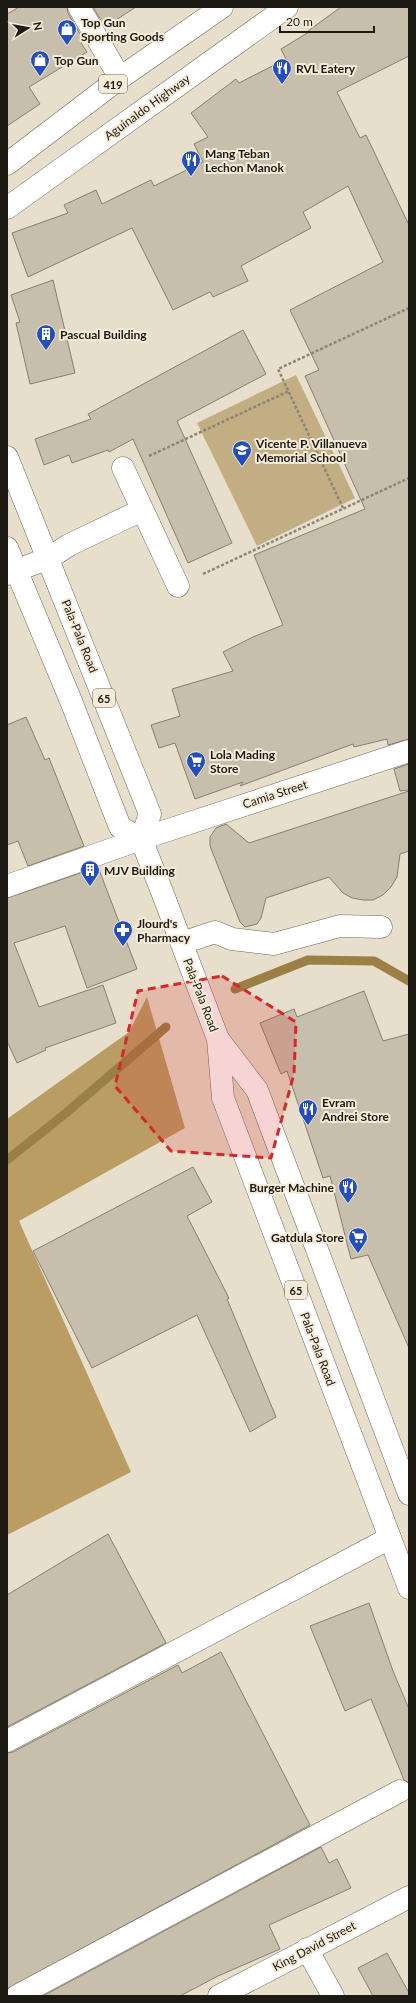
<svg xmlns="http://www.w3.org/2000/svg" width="416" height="2003" font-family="Lato,sans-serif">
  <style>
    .green { fill: #c3ae84 }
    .forest { fill: #b99d62 }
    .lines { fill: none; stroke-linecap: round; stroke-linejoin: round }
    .stream { stroke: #9b8046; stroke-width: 9 }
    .building { fill: #c7beac; stroke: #877f6e }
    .minor-casing { stroke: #706857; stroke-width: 23 }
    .major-casing { stroke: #706857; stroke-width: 23 }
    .path { stroke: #8b8577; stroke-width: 2.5; stroke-dasharray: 3 2; stroke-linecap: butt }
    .minor { stroke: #fff; stroke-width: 22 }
    .major { stroke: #fff; stroke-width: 22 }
    .marked { fill: #d62828; fill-opacity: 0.2; stroke: #d62828; stroke-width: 3; stroke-dasharray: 8 5; stroke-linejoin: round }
    .labels { text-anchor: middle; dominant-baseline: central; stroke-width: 4; stroke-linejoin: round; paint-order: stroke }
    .shield { fill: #f4ebd8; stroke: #5e584e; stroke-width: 1 }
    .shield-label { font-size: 11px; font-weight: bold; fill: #1d1913 }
    .poi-label { font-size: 12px; font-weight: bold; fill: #1d1913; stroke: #f4ebd8; text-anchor: start }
    .street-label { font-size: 12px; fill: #1d1913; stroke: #f4ebd8 }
  </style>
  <rect width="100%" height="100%" fill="#e7decb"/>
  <path class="green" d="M 296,375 L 355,498 L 257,546 L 197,423 Z"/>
  <path class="forest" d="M 147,997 L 185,1128 L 19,1221 L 131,1472 L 7,1535 L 7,1119 L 129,1032 Z"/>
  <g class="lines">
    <path class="stream" d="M 235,989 L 308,960 L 374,961 L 409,981
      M 7,1160 L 66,1113 L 166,1027"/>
  </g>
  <path class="building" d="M 19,7 L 67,7 L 68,13 L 84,41 L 81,43 L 87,52 L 29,87 L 40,104 L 7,126 L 7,14 Z
    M 93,7 L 136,7 L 105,27 Z
    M 341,7 L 409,7 L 409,56 L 337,92 L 360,138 L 366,135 L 409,225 L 409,739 L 388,745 L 387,739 L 354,747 L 353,744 L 240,786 L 243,782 L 195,799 L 175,743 L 159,748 L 151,725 L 180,716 L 172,689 L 233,671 L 223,652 L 253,637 L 283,625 L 254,555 L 365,509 L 305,376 L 319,370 L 290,310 L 383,262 L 348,186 L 303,212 L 311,228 L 241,266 L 248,281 L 213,297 L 210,292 L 173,310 L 132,228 L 28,277 L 12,233 L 68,213 L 64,205 L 96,190 L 102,204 L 151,180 L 154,186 L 203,162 L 194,144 L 208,137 L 191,113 L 236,79 L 239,83 L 286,59 L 281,49 L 309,32 L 308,31 Z
    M 53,280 L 75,373 L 30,384 L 16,323 L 20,322 L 11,295 Z
    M 243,330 L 266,374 L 177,421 L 232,543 L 188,563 L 133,439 L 109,452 L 108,450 L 72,463 L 69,455 L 44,465 L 35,439 L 91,419 L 88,414 Z
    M 26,717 L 45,760 L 49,758 L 84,846 L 28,866 L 18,841 L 7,845 L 7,725 Z
    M 409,764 L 409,790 L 400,791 L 394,769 Z
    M 409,791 L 409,851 L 400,854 L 397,877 L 391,887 L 383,895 L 373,900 L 363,900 L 352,898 L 343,893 L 329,877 L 266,898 L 261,918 L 257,924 L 245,927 L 240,922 L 210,846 L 210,837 L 216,828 L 226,824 L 249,843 Z
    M 98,867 L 137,969 L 87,988 L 65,926 L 14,943 L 39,1007 L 103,985 L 116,1023 L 45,1048 L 46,1050 L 17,1063 L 7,1041 L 7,898 Z
    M 364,991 L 383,1041 L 409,1034 L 409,1348 L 368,1255 L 351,1259 L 330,1176 L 323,1178 L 287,1071 L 281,1074 L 260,1023 L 294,1009 L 297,1017 Z
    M 193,1167 L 212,1202 L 187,1216 L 229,1298 L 227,1299 L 276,1417 L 250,1432 L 197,1315 L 92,1368 L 33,1251 Z
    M 108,1534 L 166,1643 L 7,1727 L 7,1595 Z
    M 369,1603 L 393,1671 L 409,1709 L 409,1783 L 404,1780 L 371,1699 L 345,1711 L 310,1626 Z
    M 221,1652 L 310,1825 L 7,1989 L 7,1753 L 13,1752 L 178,1665 L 182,1673 Z
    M 321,1847 L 329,1863 L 337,1859 L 351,1888 L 269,1925 L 280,1949 L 218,1976 L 180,1996 L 43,1996 Z
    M 387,1953 L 409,1993 L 409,1996 L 373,1996 L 358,1968 Z"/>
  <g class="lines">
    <g class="minor-casing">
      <path id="minor" d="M 79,7 L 120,78
        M 123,468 L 178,586
        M 7,574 L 49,558 L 69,545 L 142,510
        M 7,886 L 141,839 L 409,751
        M 182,943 L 215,932 L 232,939 L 274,944 L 340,926 L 381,927
        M 7,1741 L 390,1538
        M 307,1949 L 333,1996
        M 17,1996 L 400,1791
        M 219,1996 L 409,1897"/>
    </g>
    <g class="major-casing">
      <path id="major" d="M 7,164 L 120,78 L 222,7
        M 7,208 L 287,7
        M 7,457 L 150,814 L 141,839
        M 7,548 L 71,701 L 120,827 L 141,839 L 161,889 L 218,1039 L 223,1098 L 409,1588
        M 218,1039 L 257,1090 L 409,1494"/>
    </g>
    <path class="path" d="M 149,456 L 289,391
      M 343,508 L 278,369 L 409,308
      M 203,574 L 409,478"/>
    <use href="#minor" class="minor"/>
    <use href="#major" class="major"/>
  </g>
  <path class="marked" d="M 222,976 L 296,1022 L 294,1074 L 271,1158 L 171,1151 L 115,1086 L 138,991 Z"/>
  <defs>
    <g id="shop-pin" transform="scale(1)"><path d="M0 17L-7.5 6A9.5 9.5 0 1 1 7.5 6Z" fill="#244ebc" stroke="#f4ebd8"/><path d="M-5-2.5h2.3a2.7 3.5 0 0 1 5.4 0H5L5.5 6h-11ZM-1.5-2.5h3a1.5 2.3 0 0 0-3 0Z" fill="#fff"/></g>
    <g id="restaurant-pin" transform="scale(1)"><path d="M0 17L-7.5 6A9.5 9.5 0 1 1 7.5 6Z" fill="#244ebc" stroke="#f4ebd8"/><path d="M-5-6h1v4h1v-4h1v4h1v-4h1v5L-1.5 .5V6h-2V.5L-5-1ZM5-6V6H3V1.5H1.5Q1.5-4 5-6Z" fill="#fff"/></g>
    <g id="building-pin" transform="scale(1)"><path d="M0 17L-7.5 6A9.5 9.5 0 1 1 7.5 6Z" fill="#244ebc" stroke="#f4ebd8"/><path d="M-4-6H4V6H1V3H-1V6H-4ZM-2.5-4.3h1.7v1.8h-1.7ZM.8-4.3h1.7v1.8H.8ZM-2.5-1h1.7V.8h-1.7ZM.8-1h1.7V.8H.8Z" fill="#fff"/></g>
    <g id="school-pin" transform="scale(1)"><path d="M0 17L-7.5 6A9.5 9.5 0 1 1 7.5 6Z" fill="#244ebc" stroke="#f4ebd8"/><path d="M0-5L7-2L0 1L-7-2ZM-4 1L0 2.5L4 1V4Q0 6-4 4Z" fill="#fff"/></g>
    <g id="supermarket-pin" transform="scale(1)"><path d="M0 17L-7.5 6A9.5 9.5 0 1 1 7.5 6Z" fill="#244ebc" stroke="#f4ebd8"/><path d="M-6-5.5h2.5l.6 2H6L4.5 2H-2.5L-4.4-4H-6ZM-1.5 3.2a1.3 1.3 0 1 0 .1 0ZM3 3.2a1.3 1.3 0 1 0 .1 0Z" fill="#fff"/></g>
    <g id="pharmacy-pin" transform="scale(1)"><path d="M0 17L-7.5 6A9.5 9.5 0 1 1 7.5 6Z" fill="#244ebc" stroke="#f4ebd8"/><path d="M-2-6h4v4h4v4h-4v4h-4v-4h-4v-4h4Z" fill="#fff"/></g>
  </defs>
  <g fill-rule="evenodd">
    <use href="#shop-pin" x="67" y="29"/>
    <use href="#shop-pin" x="40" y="60"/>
    <use href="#restaurant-pin" x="282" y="68"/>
    <use href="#restaurant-pin" x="191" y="160"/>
    <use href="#building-pin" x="46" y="334"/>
    <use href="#school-pin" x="242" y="450"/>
    <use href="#supermarket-pin" x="196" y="761"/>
    <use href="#building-pin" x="90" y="870"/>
    <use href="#pharmacy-pin" x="123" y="930"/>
    <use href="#restaurant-pin" x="308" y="1109"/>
    <use href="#restaurant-pin" x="348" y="1187"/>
    <use href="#supermarket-pin" x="358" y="1237"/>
  </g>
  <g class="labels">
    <g class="shield">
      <rect x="99" y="75" width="28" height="18" rx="3"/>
      <rect x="93" y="689" width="22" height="18" rx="3"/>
      <rect x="285" y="1281" width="22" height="18" rx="3"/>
    </g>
    <g class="shield-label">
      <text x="113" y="84">419</text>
      <text x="104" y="698">65</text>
      <text x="296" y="1290">65</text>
    </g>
    <g class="poi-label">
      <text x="81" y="22">Top Gun<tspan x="81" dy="14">Sporting Goods</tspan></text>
      <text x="54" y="60">Top Gun</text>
      <text x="296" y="68">RVL Eatery</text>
      <text x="205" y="153">Mang Teban<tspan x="205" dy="14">Lechon Manok</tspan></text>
      <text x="60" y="334">Pascual Building</text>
      <text x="256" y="443">Vicente P. Villanueva<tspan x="256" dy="14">Memorial School</tspan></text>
      <text x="210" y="754">Lola Mading<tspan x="210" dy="14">Store</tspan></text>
      <text x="104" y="870">MJV Building</text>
      <text x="137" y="923">Jlourd's<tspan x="137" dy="14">Pharmacy</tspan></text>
      <text x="322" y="1102">Evram<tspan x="322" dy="14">Andrei Store</tspan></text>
      <text x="334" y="1187" text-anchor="end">Burger Machine</text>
      <text x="344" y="1237" text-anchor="end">Gatdula Store</text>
    </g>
    <g class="street-label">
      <text transform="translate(147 107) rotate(-36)">Aguinaldo Highway</text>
      <text transform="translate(80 636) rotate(68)">Pala-Pala Road</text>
      <text transform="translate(275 794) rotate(-18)">Camia Street</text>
      <text transform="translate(201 995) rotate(69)">Pala-Pala Road</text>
      <text transform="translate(318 1349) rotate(69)">Pala-Pala Road</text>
      <text transform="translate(314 1946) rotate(-28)">King David Street</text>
    </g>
  </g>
  <rect width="416" height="2003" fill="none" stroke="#1d1913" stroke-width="16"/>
  <g transform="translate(28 28) rotate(79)" stroke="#f4ebd8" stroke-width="3" paint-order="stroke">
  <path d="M0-3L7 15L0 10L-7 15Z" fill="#1d1913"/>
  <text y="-6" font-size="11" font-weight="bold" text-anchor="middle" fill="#1d1913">N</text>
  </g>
  <path d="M280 26v6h94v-6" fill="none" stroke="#1d1913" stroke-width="2"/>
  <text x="286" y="26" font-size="12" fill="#1d1913" stroke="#f4ebd8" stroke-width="3" paint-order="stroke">20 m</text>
</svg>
